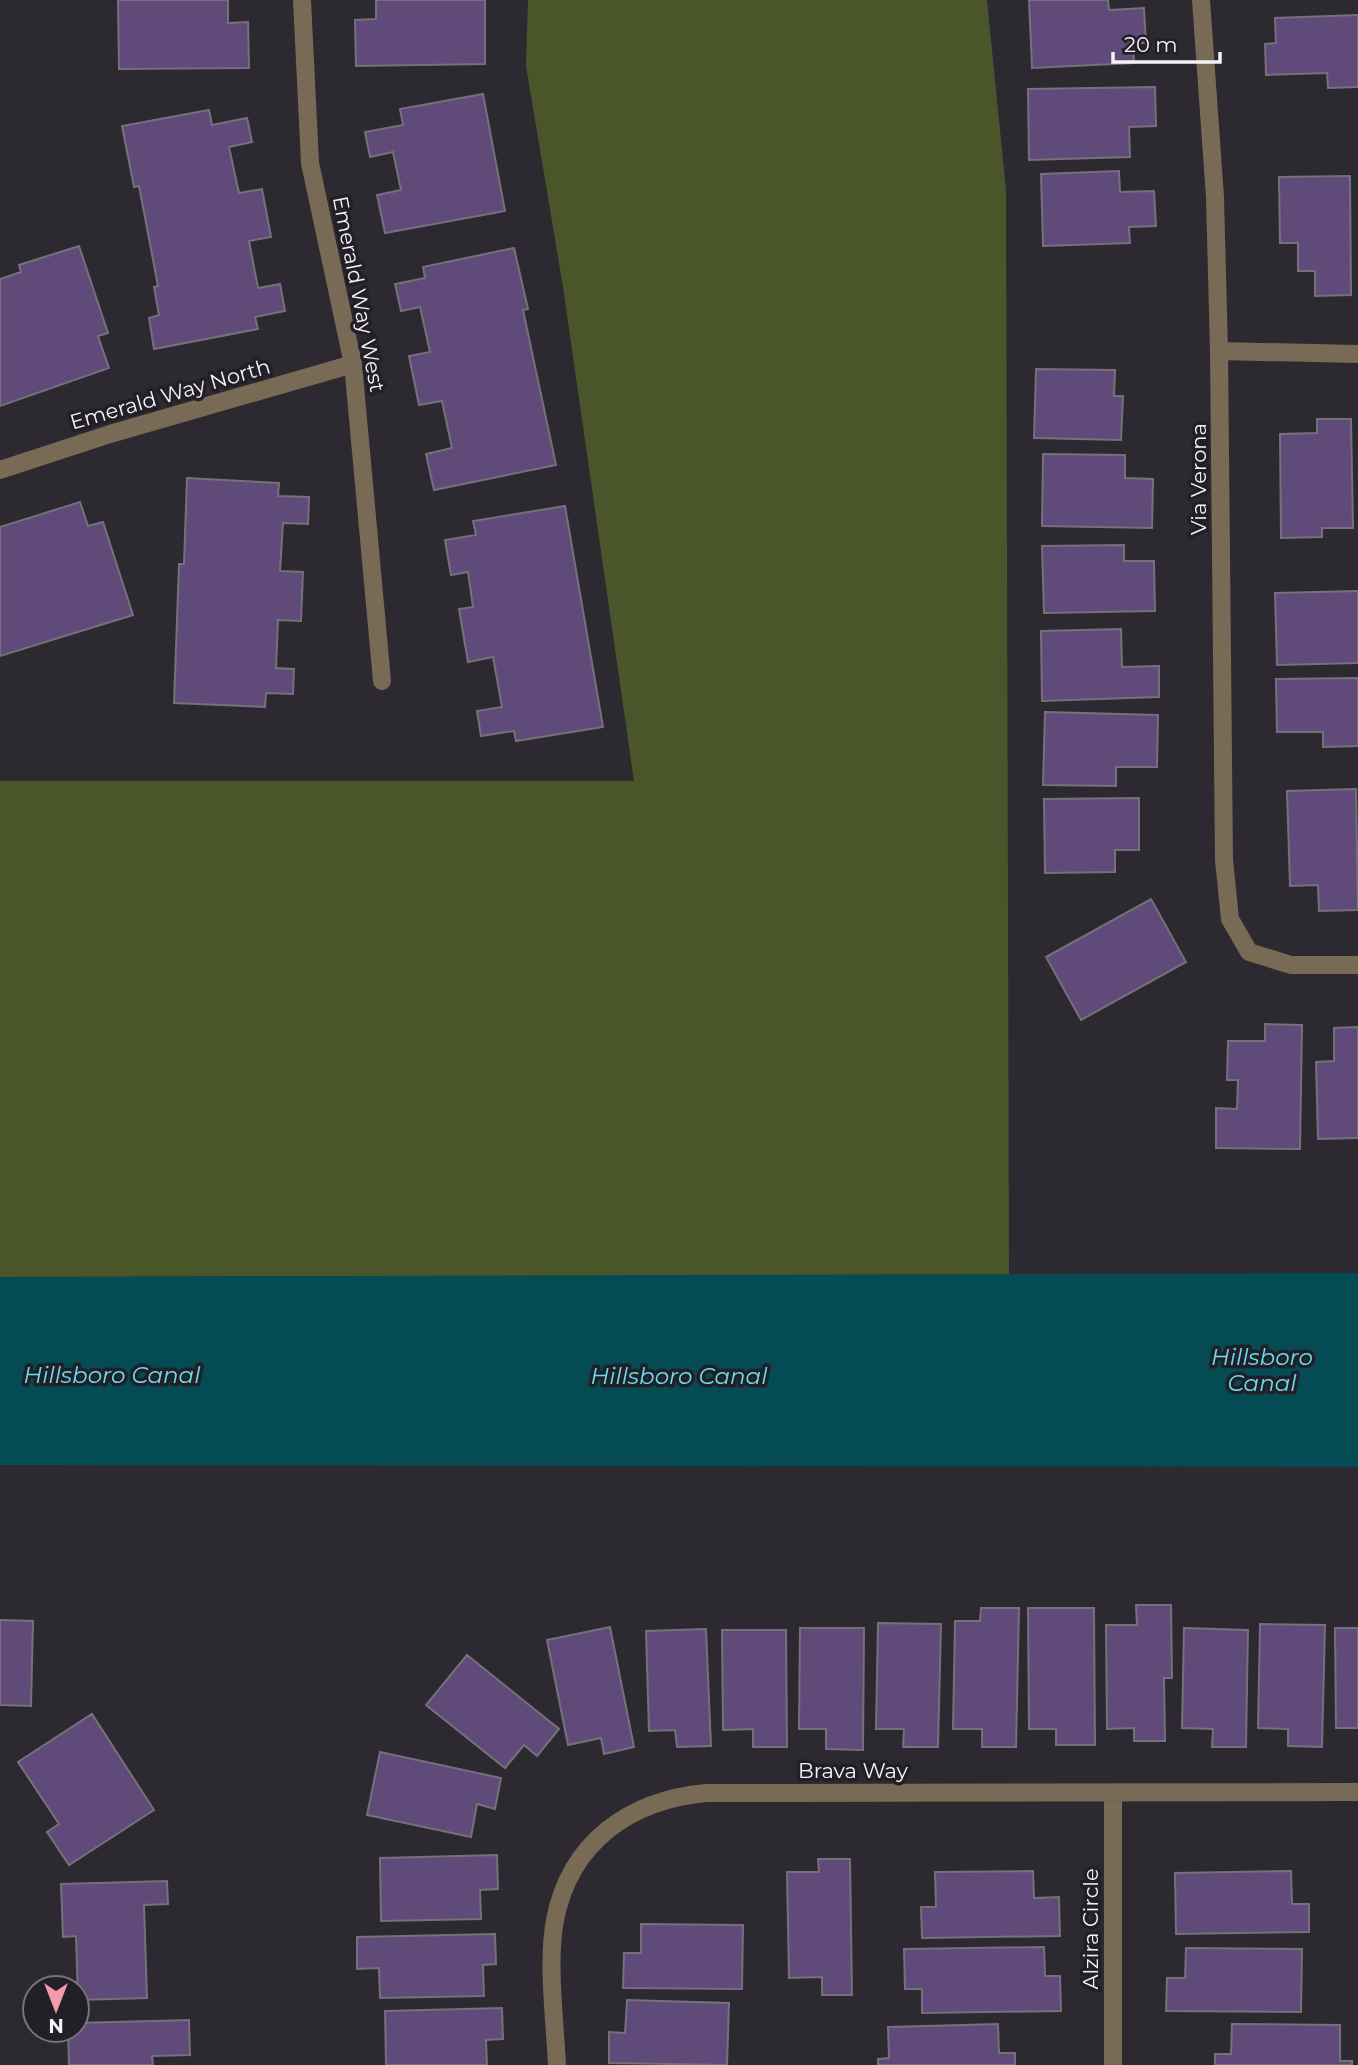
<svg xmlns="http://www.w3.org/2000/svg" width="1358" height="2065" font-family="Montserrat,sans-serif">
  <style>
    .green { fill: #4a5629 }
    .water { fill: #044b54 }
    .building { fill: #604a7a; stroke: #75717b; stroke-width: 2 }
    .lines { fill: none; stroke-linecap: round; stroke-linejoin: round }
    .street { stroke: #786a55; stroke-width: 18 }
    .labels { text-anchor: middle; dominant-baseline: central; stroke-width: 7; stroke-linejoin: round; paint-order: stroke }
    .street-label { font-size: 21px; fill: #f5f2f8; stroke: #231f27 }
    .water-label { font-size: 23px; font-style: italic; fill: #66def1; stroke: #231f27 }
  </style>
  <rect width="100%" height="100%" fill="#2c2931"/>
  <path class="green" d="M 528,0 L 987,0 L 1006,190 L 1009,1275 L 0,1277 L 0,781 L 634,781 L 563,287 L 526,66 Z"/>
  <path class="water" d="M 1358,1273 L 1358,1467 L 0,1465 L 0,1277 Z"/>
  <path class="building" d="M 118,0 L 228,0 L 228,23 L 248,22 L 249,68 L 119,69 Z
    M 376,0 L 485,0 L 485,64 L 356,66 L 355,20 L 376,19 Z
    M 1029,0 L 1108,0 L 1109,10 L 1144,8 L 1146,43 L 1133,43 L 1134,63 L 1032,68 Z
    M 1358,15 L 1358,87 L 1328,88 L 1327,73 L 1266,75 L 1265,44 L 1276,43 L 1275,18 Z
    M 1155,87 L 1156,126 L 1129,127 L 1130,157 L 1029,160 L 1028,89 Z
    M 483,94 L 505,211 L 385,233 L 377,195 L 401,190 L 393,152 L 370,157 L 365,132 L 403,125 L 400,109 Z
    M 209,110 L 212,125 L 247,118 L 252,142 L 229,147 L 239,193 L 262,189 L 271,237 L 249,241 L 258,288 L 280,284 L 285,311 L 255,317 L 258,329 L 154,349 L 149,318 L 159,315 L 154,287 L 158,286 L 139,186 L 134,187 L 122,126 Z
    M 1119,171 L 1120,192 L 1154,191 L 1156,226 L 1129,227 L 1130,243 L 1043,246 L 1041,174 Z
    M 1350,176 L 1351,295 L 1315,296 L 1315,271 L 1298,271 L 1298,243 L 1280,243 L 1279,177 Z
    M 79,246 L 108,333 L 98,336 L 109,368 L 0,406 L 0,279 L 21,272 L 19,265 Z
    M 514,248 L 528,309 L 523,310 L 556,465 L 434,490 L 426,454 L 452,448 L 442,401 L 419,405 L 409,356 L 430,352 L 420,307 L 401,311 L 395,284 L 425,278 L 423,267 Z
    M 1036,369 L 1115,370 L 1114,396 L 1123,396 L 1121,440 L 1034,438 Z
    M 1317,419 L 1351,419 L 1353,528 L 1322,528 L 1322,537 L 1281,538 L 1280,434 L 1317,433 Z
    M 1043,454 L 1125,455 L 1125,478 L 1153,479 L 1152,528 L 1042,526 Z
    M 187,478 L 279,483 L 278,496 L 309,497 L 308,524 L 283,523 L 280,571 L 303,572 L 301,621 L 278,620 L 276,668 L 294,669 L 293,694 L 266,693 L 265,707 L 174,703 L 179,564 L 184,564 Z
    M 80,502 L 88,526 L 103,522 L 133,615 L 0,656 L 0,527 Z
    M 565,506 L 603,727 L 516,741 L 514,731 L 481,736 L 477,711 L 502,707 L 493,657 L 468,662 L 459,609 L 473,607 L 468,572 L 451,575 L 445,540 L 476,535 L 473,521 Z
    M 1124,545 L 1124,561 L 1154,561 L 1155,611 L 1044,613 L 1042,546 Z
    M 1358,591 L 1358,663 L 1277,665 L 1275,593 Z
    M 1121,629 L 1122,667 L 1159,666 L 1159,697 L 1042,701 L 1041,631 Z
    M 1358,678 L 1358,746 L 1323,747 L 1323,732 L 1277,732 L 1276,679 Z
    M 1045,712 L 1158,715 L 1157,767 L 1116,767 L 1116,786 L 1043,785 Z
    M 1356,789 L 1358,910 L 1319,911 L 1318,885 L 1290,886 L 1287,791 Z
    M 1139,798 L 1139,850 L 1115,850 L 1115,872 L 1045,873 L 1044,799 Z
    M 1151,899 L 1186,962 L 1081,1020 L 1046,957 Z
    M 1265,1024 L 1302,1025 L 1300,1149 L 1216,1148 L 1216,1108 L 1237,1109 L 1238,1080 L 1227,1080 L 1228,1041 L 1265,1041 Z
    M 1358,1027 L 1358,1138 L 1318,1139 L 1316,1062 L 1334,1061 L 1334,1028 Z
    M 1136,1605 L 1171,1605 L 1172,1678 L 1164,1678 L 1165,1741 L 1134,1741 L 1134,1728 L 1107,1729 L 1106,1625 L 1137,1625 Z
    M 981,1608 L 1019,1608 L 1016,1747 L 982,1747 L 982,1729 L 953,1729 L 955,1621 L 980,1621 Z
    M 1028,1608 L 1094,1608 L 1095,1745 L 1056,1745 L 1056,1729 L 1029,1729 Z
    M 0,1620 L 33,1621 L 31,1706 L 0,1705 Z
    M 878,1623 L 941,1624 L 938,1747 L 903,1747 L 904,1729 L 876,1729 Z
    M 1260,1624 L 1325,1625 L 1322,1747 L 1288,1746 L 1288,1729 L 1258,1728 Z
    M 610,1627 L 634,1747 L 604,1754 L 601,1738 L 568,1745 L 547,1640 Z
    M 800,1628 L 864,1628 L 863,1750 L 826,1749 L 826,1729 L 799,1729 Z
    M 1184,1628 L 1248,1630 L 1246,1747 L 1212,1747 L 1213,1729 L 1182,1728 Z
    M 1335,1628 L 1358,1628 L 1358,1728 L 1336,1728 Z
    M 706,1629 L 711,1746 L 677,1747 L 675,1730 L 649,1731 L 646,1631 Z
    M 722,1630 L 786,1630 L 787,1747 L 753,1747 L 753,1729 L 723,1730 Z
    M 467,1655 L 559,1729 L 537,1756 L 524,1745 L 505,1768 L 426,1705 Z
    M 92,1714 L 154,1810 L 69,1865 L 47,1832 L 59,1824 L 18,1762 Z
    M 380,1752 L 501,1778 L 495,1809 L 477,1804 L 471,1837 L 367,1815 Z
    M 497,1855 L 498,1889 L 480,1890 L 481,1919 L 381,1921 L 380,1858 Z
    M 818,1859 L 850,1859 L 852,1995 L 822,1995 L 822,1977 L 789,1978 L 787,1872 L 819,1872 Z
    M 1033,1871 L 1034,1898 L 1059,1897 L 1060,1936 L 922,1938 L 921,1907 L 936,1907 L 935,1872 Z
    M 1291,1871 L 1292,1904 L 1309,1904 L 1309,1932 L 1176,1934 L 1175,1873 Z
    M 167,1881 L 168,1904 L 144,1905 L 147,1998 L 78,2000 L 76,1936 L 63,1937 L 61,1884 Z
    M 641,1924 L 743,1925 L 742,1989 L 623,1988 L 624,1953 L 641,1953 Z
    M 495,1934 L 496,1964 L 483,1965 L 484,1996 L 380,1998 L 379,1968 L 357,1969 L 357,1937 Z
    M 1044,1947 L 1045,1976 L 1060,1976 L 1061,2011 L 922,2013 L 922,1989 L 905,1989 L 904,1949 Z
    M 1186,1948 L 1302,1949 L 1301,2012 L 1166,2011 L 1167,1978 L 1185,1978 Z
    M 627,2000 L 729,2003 L 727,2065 L 609,2063 L 609,2032 L 625,2033 Z
    M 502,2008 L 503,2039 L 486,2040 L 487,2065 L 386,2065 L 385,2011 Z
    M 189,2020 L 190,2055 L 152,2056 L 153,2065 L 69,2065 L 68,2030 L 77,2030 L 77,2023 Z
    M 998,2024 L 999,2053 L 1015,2053 L 1015,2065 L 878,2065 L 878,2059 L 889,2058 L 888,2027 Z
    M 1232,2024 L 1340,2025 L 1340,2061 L 1352,2061 L 1352,2065 L 1215,2065 L 1215,2054 L 1231,2054 Z"/>
  <g class="lines">
    <path class="street" d="M 302,0 L 310,163 L 353,364 L 382,681
      M 1201,0 L 1215,197 L 1219,351 L 1224,860 L 1230,919 L 1249,952 L 1291,965 L 1358,965
      M 1219,351 L 1358,354
      M 0,470 L 110,434 L 353,364
      M 1113,1793 L 1113,2065
      M 557,2065 C 555,2022 547,1962 555,1920 C 570,1842 630,1800 706,1793 L 1358,1792"/>
  </g>
  <g class="labels">
    <g class="street-label">
      <text transform="translate(359 294) rotate(79)">Emerald Way West</text>
      <text transform="translate(170 394) rotate(-16)">Emerald Way North</text>
      <text transform="translate(1198 479) rotate(-90)">Via Verona</text>
      <text x="853" y="1770">Brava Way</text>
      <text transform="translate(1090 1929) rotate(-90)">Alzira Circle</text>
    </g>
    <g class="water-label">
      <text x="1262" y="1357">Hillsboro<tspan x="1262" dy="26">Canal</tspan></text>
      <text x="112" y="1375">Hillsboro Canal</text>
      <text x="679" y="1376">Hillsboro Canal</text>
    </g>
  </g>
  <g transform="translate(56 2009) rotate(180)"><circle r="33" fill="#231f27" stroke="#77737b" stroke-width="2"/>
  <path d="M0-5L12 26L0 18L-12 26Z" fill="#f39aab"/>
  <text y="-10" font-size="19" font-weight="bold" text-anchor="middle" fill="#f5f2f8">N</text>
  </g>
  <path d="M1113 52v10h107v-10" fill="none" stroke="#f5f2f8" stroke-width="3.5"/>
  <text x="1124" y="52" font-size="21" fill="#f5f2f8" stroke="#231f27" stroke-width="5" paint-order="stroke">20 m</text>
</svg>
